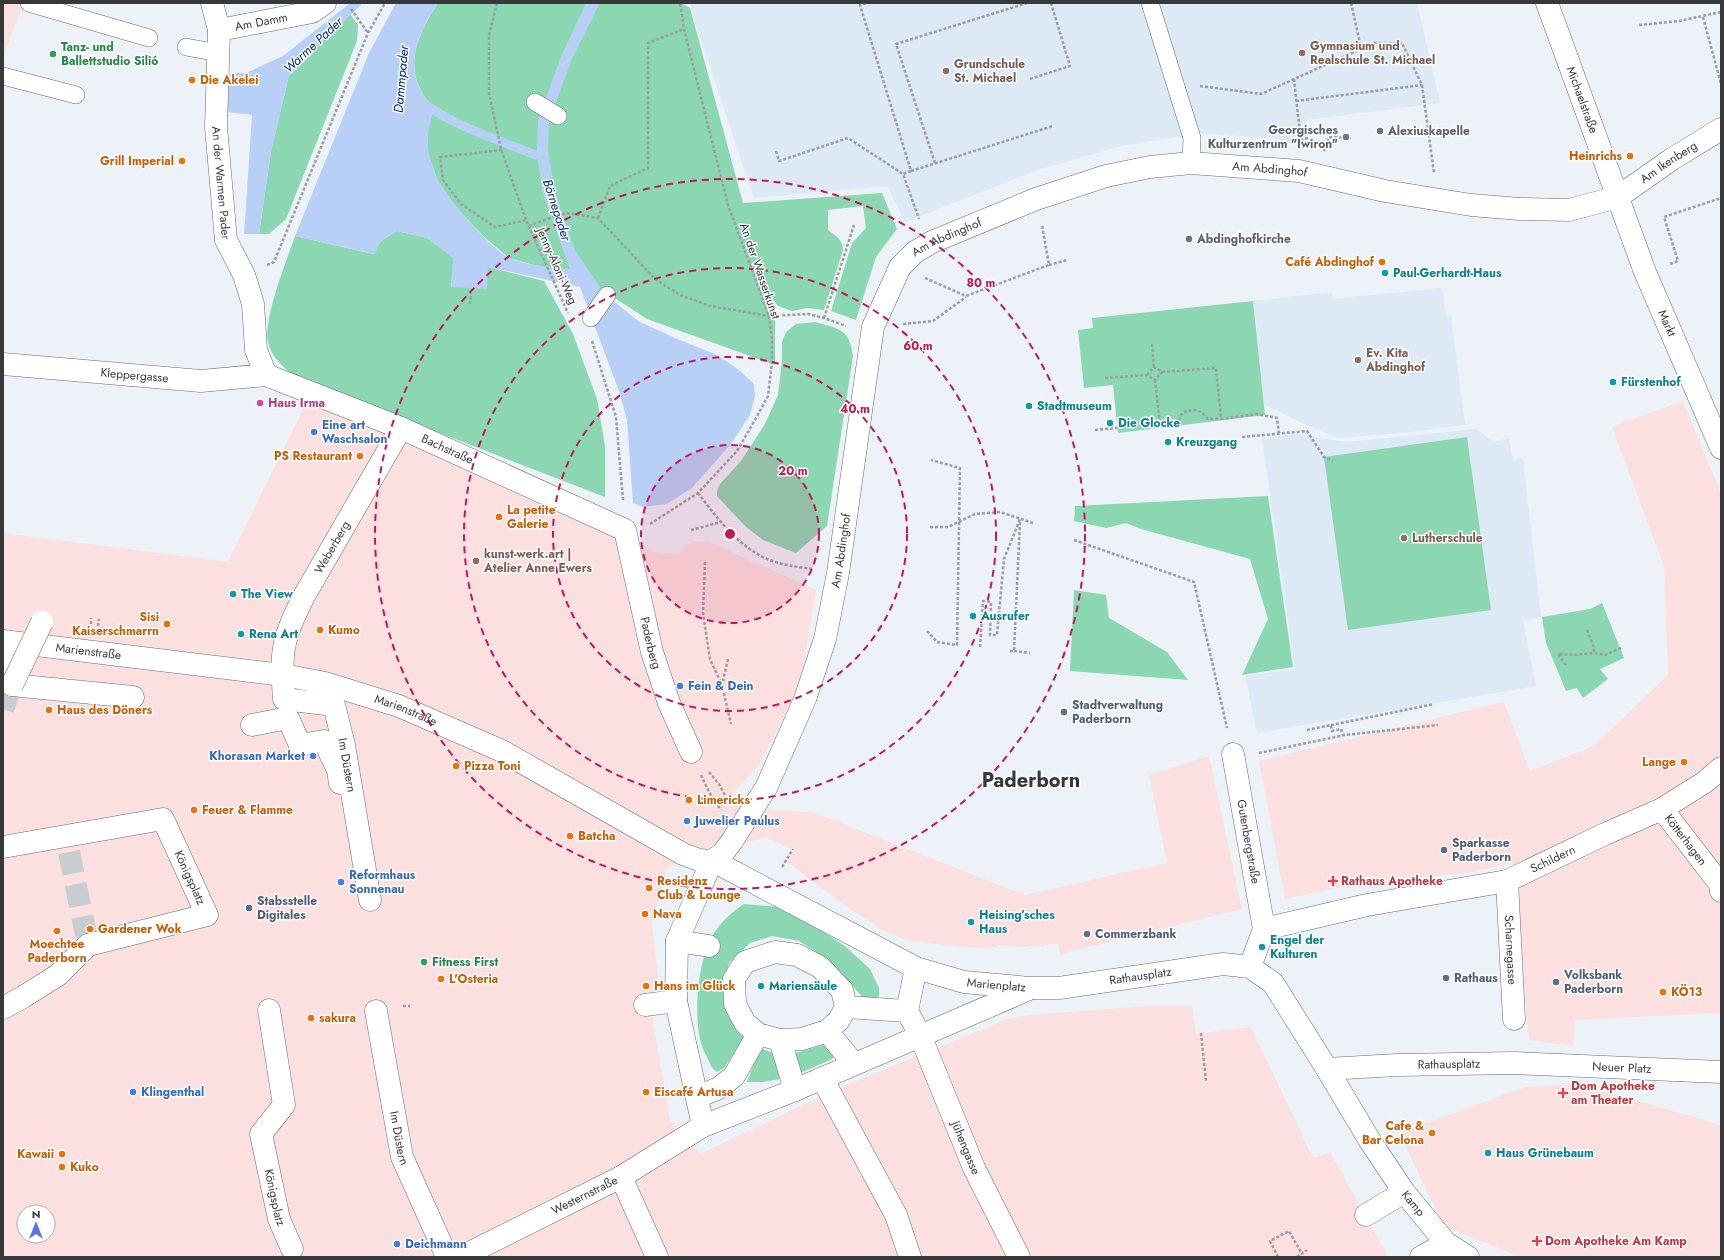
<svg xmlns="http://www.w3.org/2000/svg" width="1724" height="1260" font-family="Jost,sans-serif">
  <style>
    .commercial { fill: #fbe0df; fill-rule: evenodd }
    .built { fill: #dde9f4 }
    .green { fill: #8bd7b1 }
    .water { fill: #b8d0f6 }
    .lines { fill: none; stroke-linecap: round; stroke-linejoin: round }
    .stream { stroke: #b8d0f6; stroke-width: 9 }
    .street-tunnel { stroke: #c8cdd1; stroke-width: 22; stroke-dasharray: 22 11; stroke-linecap: butt }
    .lane-casing { stroke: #666b70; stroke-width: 18 }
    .street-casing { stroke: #666b70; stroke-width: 23 }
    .path { stroke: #9a9ea2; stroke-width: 2.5; stroke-dasharray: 3 2; stroke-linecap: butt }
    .lane { stroke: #fff; stroke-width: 17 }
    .street { stroke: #fff; stroke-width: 22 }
    .street-bridge-casing { stroke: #666b70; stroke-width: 23; stroke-linecap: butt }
    .street-bridge { stroke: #fff; stroke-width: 22 }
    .ring { fill: none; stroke: #c2185b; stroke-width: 2; stroke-dasharray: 7 5 }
    .education-dot { fill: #8d6e63; stroke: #fefefe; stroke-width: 1.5 }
    .leisure-dot { fill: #2e9e5b; stroke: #fefefe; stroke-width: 1.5 }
    .food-dot { fill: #e8710a; stroke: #fefefe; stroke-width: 1.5 }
    .worship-dot { fill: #6b7280; stroke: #fefefe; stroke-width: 1.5 }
    .culture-dot { fill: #0f9aa8; stroke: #fefefe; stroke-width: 1.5 }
    .hotel-dot { fill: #d1479c; stroke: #fefefe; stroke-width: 1.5 }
    .shop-dot { fill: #3f7fe0; stroke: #fefefe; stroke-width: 1.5 }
    .service-dot { fill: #5c6f8a; stroke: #fefefe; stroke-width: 1.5 }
    .health-dot { fill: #e0444e; stroke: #fefefe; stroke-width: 1.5 }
    .labels { text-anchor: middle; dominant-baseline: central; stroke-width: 3; stroke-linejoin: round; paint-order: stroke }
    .street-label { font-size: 12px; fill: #36383a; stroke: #fefefe }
    .education-label { font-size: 12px; font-weight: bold; fill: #785e54; stroke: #fefefe; text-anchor: start }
    .leisure-label { font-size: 12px; font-weight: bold; fill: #27864d; stroke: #fefefe; text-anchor: start }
    .food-label { font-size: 12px; font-weight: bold; fill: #c56008; stroke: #fefefe; text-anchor: start }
    .worship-label { font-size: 12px; font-weight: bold; fill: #5b616d; stroke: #fefefe; text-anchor: start }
    .culture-label { font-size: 12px; font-weight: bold; fill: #0d838f; stroke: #fefefe; text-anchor: start }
    .hotel-label { font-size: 12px; font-weight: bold; fill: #b23c85; stroke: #fefefe; text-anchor: start }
    .shop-label { font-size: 12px; font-weight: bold; fill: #366cbe; stroke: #fefefe; text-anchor: start }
    .service-label { font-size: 12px; font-weight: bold; fill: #4e5e75; stroke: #fefefe; text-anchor: start }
    .health-label { font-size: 12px; font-weight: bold; fill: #be3a42; stroke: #fefefe; text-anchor: start }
    .water-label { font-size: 13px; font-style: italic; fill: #002b72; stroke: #fefefe }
    .town-label { font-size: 20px; font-weight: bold; fill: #36383a; stroke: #fefefe }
    .centre { fill: #c2185b; stroke: #fefefe; stroke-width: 2 }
    .ring-label { font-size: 12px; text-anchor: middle; font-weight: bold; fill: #c2185b; stroke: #fefefe; stroke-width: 3; stroke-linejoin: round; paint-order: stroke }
  </style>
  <rect width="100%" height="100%" fill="#ecf2f7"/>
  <path class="commercial" d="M 3,3 L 24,3 L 3,56 Z
    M 310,395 L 653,552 L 678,554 L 692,541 L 709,542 L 816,590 L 800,685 L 759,765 L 722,805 L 815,813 L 1025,895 L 1167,863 L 1149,775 L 1209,756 L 1242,909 L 1060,954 L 1058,942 L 1045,945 L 1044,948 L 1040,946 L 1029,946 L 1027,947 L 997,945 L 997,948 L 963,947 L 906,940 L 884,931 L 840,902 L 787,862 L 794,850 L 767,837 L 684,858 L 666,869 L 652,923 L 660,996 L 651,1010 L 670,1120 L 700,1154 L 830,1092 L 1005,1020 L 1020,1016 L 1148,1006 L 1192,1006 L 1196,1034 L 1251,1027 L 1313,1158 L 1330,1152 L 1387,1255 L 1384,1257 L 3,1257 L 3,533 L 228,562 ZM 24,1212 L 48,1212 L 48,1236 L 24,1236 Z
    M 1683,401 L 1721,494 L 1721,1013 L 1575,1020 L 1573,1046 L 1529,1040 L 1513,863 L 1467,873 L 1356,884 L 1285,899 L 1259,761 L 1504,702 L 1530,771 L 1594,746 L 1668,675 L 1664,566 L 1612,427 Z
    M 1580,1084 L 1721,1125 L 1721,1257 L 1521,1257 L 1444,1226 L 1399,1133 L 1526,1087 Z"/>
  <path class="built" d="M 692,3 L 1417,3 L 1440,103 L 1306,120 L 1309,147 L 1277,139 L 1201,133 L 1121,146 L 1035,171 L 905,222 L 887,186 L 754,198 L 690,8 Z
    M 1442,288 L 1446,316 L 1451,316 L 1465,425 L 1401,433 L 1338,438 L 1306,425 L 1264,404 L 1254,301 L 1332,292 L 1333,299 Z
    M 1476,429 L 1494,442 L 1509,438 L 1513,460 L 1523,458 L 1541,617 L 1523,621 L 1536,686 L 1257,733 L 1245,676 L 1295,669 L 1262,439 L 1294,434 L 1346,442 Z"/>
  <path class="green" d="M 438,3 L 681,3 L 690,8 L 743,203 L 882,193 L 897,229 L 876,257 L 856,320 L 831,311 L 852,243 L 866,228 L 863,206 L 828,210 L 828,230 C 836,236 843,240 843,250 L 824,310 L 807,308 L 792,311 L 778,306 L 769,295 L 775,319 L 775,365 L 647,319 L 587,280 L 509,258 L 483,236 L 454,205 L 437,179 L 427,150 L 428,124 L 434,111 C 428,101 419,90 416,78 C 409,51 424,25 438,3 Z
    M 350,14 L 358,25 L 357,41 L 286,219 L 269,234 L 259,234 L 271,151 L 289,75 Z
    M 397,231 L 427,238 L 454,258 L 451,287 L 488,267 L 544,281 L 573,334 L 597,399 L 605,446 L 605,497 L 293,376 C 283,366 271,357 268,342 C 263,319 287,260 295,236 L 373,254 L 381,241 Z
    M 1253,301 L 1265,415 L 1118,433 L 1113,385 L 1084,388 L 1078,330 L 1093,328 L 1092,318 Z
    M 815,322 C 839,329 849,328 853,356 L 827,526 L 796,553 L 763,540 L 745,526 L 717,496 L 717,490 L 720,484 L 741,461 L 765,424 L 778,395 L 782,361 L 782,342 L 786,332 L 796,324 Z
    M 1467,437 L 1491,610 L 1348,630 L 1324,457 Z
    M 1268,496 L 1293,667 L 1242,675 L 1268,619 L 1250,559 L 1141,529 L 1126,523 L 1106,528 L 1074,521 L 1075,506 Z
    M 1074,590 L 1106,595 L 1109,618 L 1167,652 L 1188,680 L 1070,671 Z
    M 1602,603 L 1624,658 L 1600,669 L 1608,679 L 1583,698 L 1577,688 L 1566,691 L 1546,643 L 1542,617 L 1590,609 Z
    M 744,904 L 780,907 L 815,926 L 846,947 L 870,969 L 879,988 L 879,996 L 871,1001 L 863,998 L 841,972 L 824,957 L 799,941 L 772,936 L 750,943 L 729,963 L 723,986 L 724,1003 L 731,1018 L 744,1038 L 724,1068 L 717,1072 C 711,1068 710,1064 707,1057 C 705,1053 702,1048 701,1043 C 693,1015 698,958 714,933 C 722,921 732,912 744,904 Z
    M 830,1043 L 839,1054 L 828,1061 L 795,1075 L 789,1055 Z
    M 760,1048 L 778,1055 L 786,1078 L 763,1082 L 747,1082 Z"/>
  <path class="water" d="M 350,3 L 363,3 L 289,75 L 271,152 L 259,234 L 244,234 L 252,115 L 227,112 L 230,73 L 246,73 L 283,56 Z
    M 396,3 L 438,3 C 424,25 409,51 416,78 C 419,90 428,101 434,111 C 414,160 447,197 478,231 C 485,238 501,255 510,258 C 529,266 550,267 570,269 L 542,191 L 537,152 L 538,120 L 560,59 L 586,3 L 600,3 L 572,59 L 549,121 L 548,151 L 555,192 L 575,250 L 604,293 L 638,321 L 675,338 L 717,355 L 739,370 L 754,384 L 755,396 L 750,415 L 731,444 L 692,488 L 667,504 L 643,507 L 633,503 L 627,420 L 619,391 L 580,287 L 488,267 L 487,289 L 451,287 L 453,258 L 427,238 L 397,231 L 381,241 L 374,254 L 295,236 L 369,53 Z"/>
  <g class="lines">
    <path class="stream" d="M 425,104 C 452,125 501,141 533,154 L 542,156"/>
    <path class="street-tunnel" d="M 3,709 L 12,685
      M 69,852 L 86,935"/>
    <g class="lane-casing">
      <path id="lane" d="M 29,3 L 149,38
        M 1150,3 L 1192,138 L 1191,163
        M 186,47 L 219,53
        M 3,76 L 76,95
        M 535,102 L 558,116
        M 591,318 L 607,295
        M 4,676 L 6,642"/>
    </g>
    <g class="street-casing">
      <g id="street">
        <path id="s1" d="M 212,3 L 219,30 L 216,127 L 226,240 L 244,275 L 253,304 L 256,350 L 266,375"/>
        <path id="s2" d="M 1547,3 L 1645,272 L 1721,448"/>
        <path id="s3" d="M 219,30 L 312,12 L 325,3"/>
        <path id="s4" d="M 3,364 L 201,381 L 266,375 L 401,428 L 625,530 L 652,652 L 669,703 L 691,752"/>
        <path id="s5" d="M 3,641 L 283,675 L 325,683 L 399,706 L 502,751 L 683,854 L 699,860 L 712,861 L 717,863 L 916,968 L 964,982 L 1030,988 L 1059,988 L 1223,964 L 1250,967 L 1273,983 L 1327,1069 L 1370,1141 L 1404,1192 L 1446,1243 L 1468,1257"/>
        <path d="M 12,685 L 133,697"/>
        <path d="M 252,725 L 288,718 L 300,745 L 324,741 L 338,770 L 340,783"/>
        <path id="s6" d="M 1233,754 L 1264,929"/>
        <path id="s7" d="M 1662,809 L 1720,884 L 1721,891"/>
        <path id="s8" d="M 3,847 L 163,819 L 207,915 L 88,945 L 58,975 L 23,997 L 3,1008"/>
        <path id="s9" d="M 1507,881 L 1514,1019"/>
        <path id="s10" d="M 370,900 L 344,745 L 334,705 L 284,699 C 283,683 281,665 284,648 C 287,630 296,612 304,596 L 401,428"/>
        <path d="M 677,941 L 709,946"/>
        <path id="s11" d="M 1250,967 L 1264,929 L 1367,905 L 1507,881 L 1605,834 L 1662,809 L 1705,782 L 1721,768"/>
        <path id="s12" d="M 916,968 L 907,1011 L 920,1035 L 974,1168 L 1019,1257"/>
        <path d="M 645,1005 L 676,1001"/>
        <path d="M 846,1007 L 842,990 L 820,967 L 797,955 L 775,952 L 745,962 L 734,979 L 735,1004 L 745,1023 L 758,1034 L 780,1040 L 802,1039 L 827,1031 L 839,1020 L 846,1007 L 907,1011"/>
        <path id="s13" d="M 269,1010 L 284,1105 L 261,1134 L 279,1219 L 292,1249"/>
        <path id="s14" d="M 376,1011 L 402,1157 L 447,1257"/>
        <path d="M 827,1031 L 854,1064"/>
        <path d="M 780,1040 L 795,1090"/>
        <path id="s15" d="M 1327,1069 L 1397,1065 L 1515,1063 L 1721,1072"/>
        <path d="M 822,1078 L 896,1215 L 910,1257"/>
        <path d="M 697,1097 L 719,1088 L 734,1076 L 758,1034"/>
        <path id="s16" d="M 703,1126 L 676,1001 L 677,941 L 712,861 L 723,853 L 732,841 L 766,788 L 805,699 L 825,639 L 838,573 L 873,327 L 900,267 L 915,252 L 932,242 L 1036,199 L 1106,176 L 1150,167 L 1191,163 L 1299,171 L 1385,191 L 1471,205 L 1520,209 L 1569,210 L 1618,197 L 1672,159 L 1721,129"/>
        <path d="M 621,1177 L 657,1257"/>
        <path d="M 1366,1215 L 1404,1192"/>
        <path id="s17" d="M 461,1257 L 621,1177 L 703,1126 L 795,1090 L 1027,990"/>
        <path d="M 1421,1257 L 1446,1243"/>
      </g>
    </g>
    <path class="path" d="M 497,3 L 489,35 L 489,93 L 501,149 L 526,220 L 568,313
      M 866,3 L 860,5 L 911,171 L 903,174 L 919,219
      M 1351,3 L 1361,48
      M 351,9 L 368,33
      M 1703,17 L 1721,84
      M 1639,25 L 1679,21 L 1721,12
      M 1030,79 L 1070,66 L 1051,3
      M 1294,79 L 1301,141
      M 1200,86 L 1261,94 L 1374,43 L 1402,43 L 1422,85 L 1434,173
      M 1296,101 L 1422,85
      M 1300,139 L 1310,138
      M 502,150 L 440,157 L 443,180 L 461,204 L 495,227 L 526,220
      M 776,151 L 779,161 L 848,138 L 903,174
      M 1324,151 L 1329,137 L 1351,138
      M 935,163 L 896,44 L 1027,3
      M 911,171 L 1053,126
      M 598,218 L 610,186 L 648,168 L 648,43 L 684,29
      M 529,226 L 547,219 L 567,213 L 598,218 L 655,279 L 680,295 L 710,306 L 769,316 L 808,314 L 824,318 L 846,326
      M 1670,264 L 1678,261 L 1664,217 L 1721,198
      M 267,265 L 274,262 L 368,33 L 385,3
      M 1049,265 L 1067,260
      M 925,278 L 966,296 L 1049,265 L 1042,225
      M 470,304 L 471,293
      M 824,318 L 854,225
      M 903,324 L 933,321 L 966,297
      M 592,341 L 616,417 L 623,500
      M 1152,344 L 1154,367
      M 1147,375 L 1154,367 L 1162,372 L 1216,368 L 1221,419 L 1257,414 L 1277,418 L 1279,433
      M 1105,378 L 1147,375 L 1155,380 L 1162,372
      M 1155,380 L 1160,424
      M 1095,430 L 1178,422 L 1182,413 C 1195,408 1199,409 1208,419 L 1221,419
      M 1242,437 L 1307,431 L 1324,457 L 1333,461
      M 698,493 C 717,518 738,546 767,559 C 782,565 797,567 813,569
      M 650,524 L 698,493 L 737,451 L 756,418 L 768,396 L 772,362 L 772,339 L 769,316 L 728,205 L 684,29 L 680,3
      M 930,527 L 948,527 L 975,514 L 1000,512 L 1033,523
      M 691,530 L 721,522
      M 1074,540 L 1194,582 L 1227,728
      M 705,562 L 703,613 L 710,659 L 722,685
      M 91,624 L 91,618
      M 98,626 L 99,619
      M 1587,630 L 1593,645 L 1594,653 L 1605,655 L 1621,648
      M 927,631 L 937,642 L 957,645 L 960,468 L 931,460
      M 980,647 L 983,601 L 991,602 L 990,635 L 997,635 L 1004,559 L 1020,519
      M 1010,651 L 1014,651 L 1020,522
      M 1014,651 L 1030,653
      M 728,659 L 722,685 L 731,724
      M 1566,665 L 1558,654 L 1574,655 L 1594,653
      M 1331,725 L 1434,704
      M 1307,730 L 1331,725 L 1332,731 L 1341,729 L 1343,735
      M 1259,753 L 1345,735 L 1438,725
      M 709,772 L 719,784 L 727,799
      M 701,775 L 709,792 L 721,810
      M 782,867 L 793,849
      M 403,1006 L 410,1006
      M 1201,1033 L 1206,1081
      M 1278,1257 L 1270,1241 L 1289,1231 L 1302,1254
      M 1297,1257 L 1307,1250"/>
    <use href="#lane" class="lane"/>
    <use href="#street" class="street"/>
    <g class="street-bridge-casing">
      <path id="street-bridge" d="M 12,685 L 42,622"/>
    </g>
    <use href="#street-bridge" class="street-bridge"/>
  </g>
  <circle cx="730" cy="534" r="89" fill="#c2185b" fill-opacity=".12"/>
  <g class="ring">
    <circle cx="730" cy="534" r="89"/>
    <circle cx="730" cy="534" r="177"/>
    <circle cx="730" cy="534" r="266"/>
    <circle cx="730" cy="534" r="355"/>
  </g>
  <g class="education-dot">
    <circle cx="1302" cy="53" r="4"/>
    <circle cx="946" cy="71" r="4"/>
    <circle cx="1358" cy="360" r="4"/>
    <circle cx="1404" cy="538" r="4"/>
    <circle cx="476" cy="561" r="4"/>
  </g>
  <g class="leisure-dot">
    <circle cx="53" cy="54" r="4"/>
    <circle cx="424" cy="962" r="4"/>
  </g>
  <g class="food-dot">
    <circle cx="192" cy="80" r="4"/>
    <circle cx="1630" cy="156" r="4"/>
    <circle cx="182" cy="161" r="4"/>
    <circle cx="1382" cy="262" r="4"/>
    <circle cx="360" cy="456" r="4"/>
    <circle cx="499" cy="517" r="4"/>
    <circle cx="167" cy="624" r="4"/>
    <circle cx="320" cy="630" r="4"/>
    <circle cx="49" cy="710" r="4"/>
    <circle cx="1684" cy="762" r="4"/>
    <circle cx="456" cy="766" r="4"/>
    <circle cx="689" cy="800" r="4"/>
    <circle cx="194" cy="810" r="4"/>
    <circle cx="570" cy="836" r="4"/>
    <circle cx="649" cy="888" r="4"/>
    <circle cx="645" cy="914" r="4"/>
    <circle cx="90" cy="929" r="4"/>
    <circle cx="57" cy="931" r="4"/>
    <circle cx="441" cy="979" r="4"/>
    <circle cx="646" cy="986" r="4"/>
    <circle cx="1663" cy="992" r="4"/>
    <circle cx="311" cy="1018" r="4"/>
    <circle cx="646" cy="1092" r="4"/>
    <circle cx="1432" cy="1133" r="4"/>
    <circle cx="62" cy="1154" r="4"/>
    <circle cx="62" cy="1167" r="4"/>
  </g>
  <g class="worship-dot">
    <circle cx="1380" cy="131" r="4"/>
    <circle cx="1346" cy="137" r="4"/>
    <circle cx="1189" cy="239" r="4"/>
  </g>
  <g class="culture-dot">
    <circle cx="1385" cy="273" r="4"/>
    <circle cx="1613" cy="382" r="4"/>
    <circle cx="1029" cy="406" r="4"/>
    <circle cx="1110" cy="423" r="4"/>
    <circle cx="1168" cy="442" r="4"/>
    <circle cx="233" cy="594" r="4"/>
    <circle cx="973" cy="616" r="4"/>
    <circle cx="241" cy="634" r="4"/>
    <circle cx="971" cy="922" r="4"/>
    <circle cx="1262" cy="947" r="4"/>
    <circle cx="761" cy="986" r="4"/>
    <circle cx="1488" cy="1153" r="4"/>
  </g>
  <circle class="hotel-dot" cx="260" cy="403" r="4"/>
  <g class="shop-dot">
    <circle cx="314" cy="432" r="4"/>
    <circle cx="680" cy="686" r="4"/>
    <circle cx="313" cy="756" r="4"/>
    <circle cx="687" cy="821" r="4"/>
    <circle cx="341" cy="882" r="4"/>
    <circle cx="133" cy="1092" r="4"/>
    <circle cx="397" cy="1244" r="4"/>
  </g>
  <g class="service-dot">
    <circle cx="1064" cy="712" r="4"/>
    <circle cx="1444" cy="850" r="4"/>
    <circle cx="249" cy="908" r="4"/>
    <circle cx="1087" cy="934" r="4"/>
    <circle cx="1446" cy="978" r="4"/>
    <circle cx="1556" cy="982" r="4"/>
  </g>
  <g class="health-dot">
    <path d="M1331 875h4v4h4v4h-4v4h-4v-4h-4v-4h4z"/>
    <path d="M1561 1087h4v4h4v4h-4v4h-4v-4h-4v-4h4z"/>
    <path d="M1535 1235h4v4h4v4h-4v4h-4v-4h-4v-4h4z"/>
  </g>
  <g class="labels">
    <g class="street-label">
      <text stroke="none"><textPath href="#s3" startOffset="43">Am Damm</textPath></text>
      <text stroke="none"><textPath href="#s2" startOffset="103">Michaelstraße</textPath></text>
      <text stroke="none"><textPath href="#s16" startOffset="1716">Am Ikenberg</textPath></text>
      <text stroke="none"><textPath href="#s16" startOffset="1301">Am Abdinghof</textPath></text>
      <text stroke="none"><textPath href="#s1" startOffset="181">An der Warmen Pader</textPath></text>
      <text stroke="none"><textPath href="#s16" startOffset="965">Am Abdinghof</textPath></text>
      <text transform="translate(557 266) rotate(66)">Jenny-Aloni-Weg</text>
      <text transform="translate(760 271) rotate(71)">An der Wasserkunst</text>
      <text stroke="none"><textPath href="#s2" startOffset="342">Markt</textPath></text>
      <text stroke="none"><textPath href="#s4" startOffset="132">Kleppergasse</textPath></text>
      <text stroke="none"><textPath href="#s4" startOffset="460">Bachstraße</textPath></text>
      <text stroke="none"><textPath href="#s10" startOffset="412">Weberberg</textPath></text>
      <text stroke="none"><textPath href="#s16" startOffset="617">Am Abdinghof</textPath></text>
      <text stroke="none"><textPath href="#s4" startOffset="771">Paderberg</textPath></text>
      <text stroke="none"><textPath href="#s5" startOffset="86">Marienstraße</textPath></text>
      <text stroke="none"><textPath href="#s5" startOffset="410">Marienstraße</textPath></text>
      <text transform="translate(347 765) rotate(80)">Im Düstern</text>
      <text stroke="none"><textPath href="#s7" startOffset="39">Kötterhagen</textPath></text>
      <text stroke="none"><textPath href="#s6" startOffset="89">Gutenbergstraße</textPath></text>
      <text stroke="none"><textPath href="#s11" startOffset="339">Schildern</textPath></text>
      <text stroke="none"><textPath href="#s8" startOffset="227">Königsplatz</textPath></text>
      <text stroke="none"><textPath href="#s9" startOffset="69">Scharnegasse</textPath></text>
      <text stroke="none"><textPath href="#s5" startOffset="1211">Rathausplatz</textPath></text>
      <text stroke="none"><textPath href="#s5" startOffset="1066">Marienplatz</textPath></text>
      <text stroke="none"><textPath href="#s15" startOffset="122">Rathausplatz</textPath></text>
      <text stroke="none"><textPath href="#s15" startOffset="295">Neuer Platz</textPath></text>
      <text stroke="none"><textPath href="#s14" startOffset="129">Im Düstern</textPath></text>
      <text stroke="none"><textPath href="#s12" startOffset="193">Jühengasse</textPath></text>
      <text stroke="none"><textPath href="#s17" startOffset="138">Westernstraße</textPath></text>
      <text stroke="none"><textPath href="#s13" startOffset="198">Königsplatz</textPath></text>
      <text stroke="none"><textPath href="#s5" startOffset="1611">Kamp</textPath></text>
    </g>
    <g class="education-label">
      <text x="1310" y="46">Gymnasium und<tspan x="1310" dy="14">Realschule St. Michael</tspan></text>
      <text x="954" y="64">Grundschule<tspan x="954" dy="14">St. Michael</tspan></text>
      <text x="1366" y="353">Ev. Kita<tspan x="1366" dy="14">Abdinghof</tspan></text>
      <text x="1412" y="538">Lutherschule</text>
      <text x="484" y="554">kunst-werk.art |<tspan x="484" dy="14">Atelier Anne Ewers</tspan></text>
    </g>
    <g class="leisure-label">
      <text x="61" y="47">Tanz- und<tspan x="61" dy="14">Ballettstudio Silió</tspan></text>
      <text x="432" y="962">Fitness First</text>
    </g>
    <g class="food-label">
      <text x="200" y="80">Die Akelei</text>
      <text x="1622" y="156" text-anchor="end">Heinrichs</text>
      <text x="174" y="161" text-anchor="end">Grill Imperial</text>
      <text x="1374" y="262" text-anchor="end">Café Abdinghof</text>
      <text x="352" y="456" text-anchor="end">PS Restaurant</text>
      <text x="507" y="510">La petite<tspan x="507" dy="14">Galerie</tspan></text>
      <text x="159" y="617" text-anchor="end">Sisi<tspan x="159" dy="14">Kaiserschmarrn</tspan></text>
      <text x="328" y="630">Kumo</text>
      <text x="57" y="710">Haus des Döners</text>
      <text x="1676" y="762" text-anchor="end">Lange</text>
      <text x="464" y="766">Pizza Toni</text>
      <text x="697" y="800">Limericks</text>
      <text x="202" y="810">Feuer &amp; Flamme</text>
      <text x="578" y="836">Batcha</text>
      <text x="657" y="881">Residenz<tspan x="657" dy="14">Club &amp; Lounge</tspan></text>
      <text x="653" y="914">Nava</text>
      <text x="98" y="929">Gardener Wok</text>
      <text x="57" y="944" text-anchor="middle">Moechtee<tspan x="57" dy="14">Paderborn</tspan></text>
      <text x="449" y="979">L'Osteria</text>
      <text x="654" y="986">Hans im Glück</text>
      <text x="1671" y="992">KÖ13</text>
      <text x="319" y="1018">sakura</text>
      <text x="654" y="1092">Eiscafé Artusa</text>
      <text x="1424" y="1126" text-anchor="end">Cafe &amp;<tspan x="1424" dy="14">Bar Celona</tspan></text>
      <text x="54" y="1154" text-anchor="end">Kawaii</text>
      <text x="70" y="1167">Kuko</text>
    </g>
    <g class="worship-label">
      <text x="1338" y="130" text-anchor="end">Georgisches<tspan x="1338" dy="14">Kulturzentrum "Iwiron"</tspan></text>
      <text x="1388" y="131">Alexiuskapelle</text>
      <text x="1197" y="239">Abdinghofkirche</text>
    </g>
    <g class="culture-label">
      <text x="1393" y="273">Paul-Gerhardt-Haus</text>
      <text x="1621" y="382">Fürstenhof</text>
      <text x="1037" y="406">Stadtmuseum</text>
      <text x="1118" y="423">Die Glocke</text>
      <text x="1176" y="442">Kreuzgang</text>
      <text x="241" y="594">The View</text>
      <text x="981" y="616">Ausrufer</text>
      <text x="249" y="634">Rena Art</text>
      <text x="979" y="915">Heising’sches<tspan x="979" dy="14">Haus</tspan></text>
      <text x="1270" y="940">Engel der<tspan x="1270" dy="14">Kulturen</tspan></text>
      <text x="769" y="986">Mariensäule</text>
      <text x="1496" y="1153">Haus Grünebaum</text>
    </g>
    <g class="hotel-label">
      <text x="268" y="403">Haus Irma</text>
    </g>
    <g class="shop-label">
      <text x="322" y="425">Eine art<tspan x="322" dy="14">Waschsalon</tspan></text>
      <text x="688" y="686">Fein &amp; Dein</text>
      <text x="305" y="756" text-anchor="end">Khorasan Market</text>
      <text x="695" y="821">Juwelier Paulus</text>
      <text x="349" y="875">Reformhaus<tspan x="349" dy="14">Sonnenau</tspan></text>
      <text x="141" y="1092">Klingenthal</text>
      <text x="405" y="1244">Deichmann</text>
    </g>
    <g class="service-label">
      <text x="1072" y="705">Stadtverwaltung<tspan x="1072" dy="14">Paderborn</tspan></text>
      <text x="1452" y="843">Sparkasse<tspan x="1452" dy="14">Paderborn</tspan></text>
      <text x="257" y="901">Stabsstelle<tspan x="257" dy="14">Digitales</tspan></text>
      <text x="1095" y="934">Commerzbank</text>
      <text x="1564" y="975">Volksbank<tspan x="1564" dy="14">Paderborn</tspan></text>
      <text x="1454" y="978">Rathaus</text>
    </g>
    <g class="health-label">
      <text x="1341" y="881">Rathaus Apotheke</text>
      <text x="1571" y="1086">Dom Apotheke<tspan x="1571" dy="14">am Theater</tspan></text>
      <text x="1545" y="1241">Dom Apotheke Am Kamp</text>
    </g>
    <g class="water-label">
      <text transform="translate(313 45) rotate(-43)">Warme Pader</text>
      <text transform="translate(401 79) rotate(-85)">Dammpader</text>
      <text transform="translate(557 210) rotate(72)">Börnepader</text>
    </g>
    <g class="town-label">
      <text x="1031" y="780">Paderborn</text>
    </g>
  </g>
  <circle cx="730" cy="534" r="6" class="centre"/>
  <g class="ring-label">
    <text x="981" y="287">80 m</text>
    <text x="918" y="350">60 m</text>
    <text x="855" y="413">40 m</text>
    <text x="793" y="475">20 m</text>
  </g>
  <rect width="1724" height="1260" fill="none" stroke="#36383a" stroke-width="8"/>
  <g transform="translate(36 1224)"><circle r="19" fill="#fefefe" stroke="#aeafb0"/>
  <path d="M0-3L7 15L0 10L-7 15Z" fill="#5d71e8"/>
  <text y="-6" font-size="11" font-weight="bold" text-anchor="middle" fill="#36383a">N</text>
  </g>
</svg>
